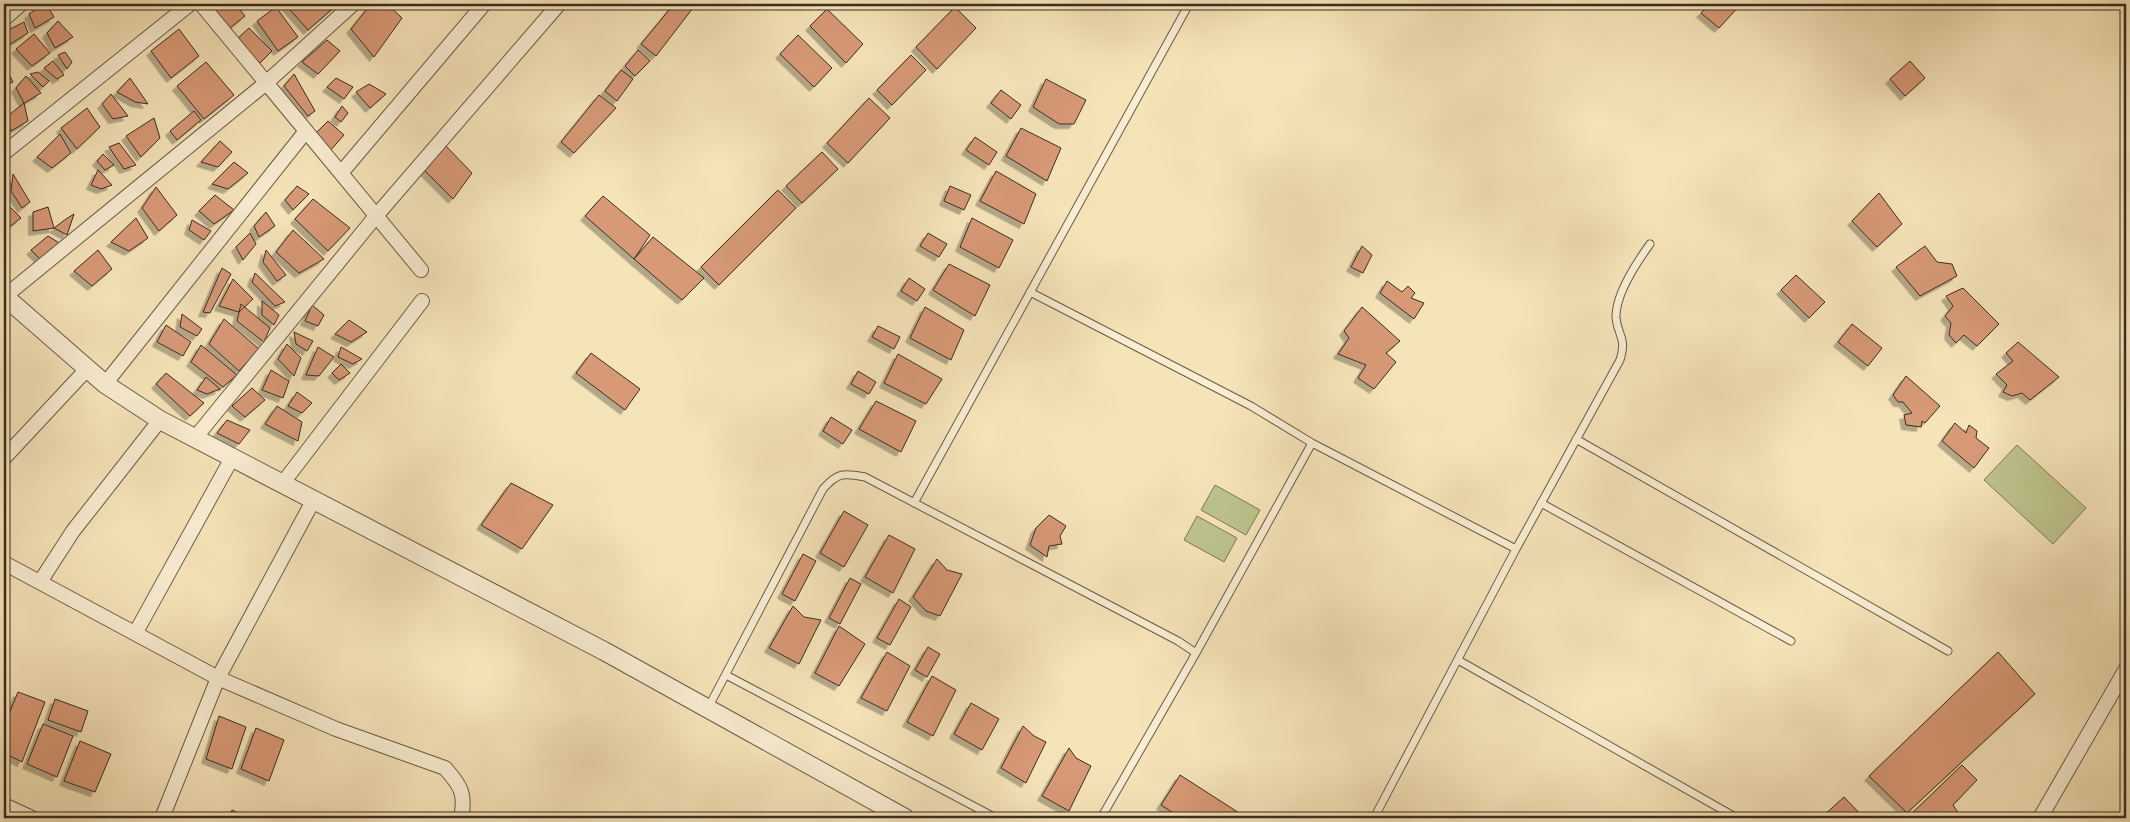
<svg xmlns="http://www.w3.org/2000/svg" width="2130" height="822" font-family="'EB Garamond',serif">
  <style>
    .green { fill: #bec48e; stroke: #7c7858 }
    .building { fill: #d89977; stroke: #392d21; filter: url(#shadow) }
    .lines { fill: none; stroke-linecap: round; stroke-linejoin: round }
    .service-casing { stroke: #685b47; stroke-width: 9 }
    .minor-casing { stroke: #685b47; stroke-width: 16 }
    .tertiary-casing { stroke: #685b47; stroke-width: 20 }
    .service { stroke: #f9edd2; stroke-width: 7 }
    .minor { stroke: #f9edd2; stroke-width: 14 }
    .tertiary { stroke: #f9edd2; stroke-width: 18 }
  </style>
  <defs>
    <filter id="shadow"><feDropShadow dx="-4.5" dy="4.5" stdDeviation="0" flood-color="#0004"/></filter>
  </defs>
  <rect width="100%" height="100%" fill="#f6e4b9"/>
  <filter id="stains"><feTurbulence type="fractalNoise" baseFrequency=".004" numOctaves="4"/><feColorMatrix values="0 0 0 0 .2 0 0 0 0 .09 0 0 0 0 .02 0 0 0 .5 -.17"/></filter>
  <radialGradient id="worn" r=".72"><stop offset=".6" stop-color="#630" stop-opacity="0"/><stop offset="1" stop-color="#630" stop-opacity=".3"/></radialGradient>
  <path class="green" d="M 2017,445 L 2086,508 L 2053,544 L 1984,480 Z
    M 1215,485 L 1260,510 L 1246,535 L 1201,510 Z
    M 1197,516 L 1237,538 L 1224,562 L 1184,540 Z"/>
  <path class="building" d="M 43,4 L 46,4 L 54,17 L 35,28 L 29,14 Z
    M 207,4 L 235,4 L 245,16 L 225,32 Z
    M 285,4 L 338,4 L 308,30 Z
    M 371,4 L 387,4 L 402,18 L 374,57 L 351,29 Z
    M 674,4 L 696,4 L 656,56 L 641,44 Z
    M 1710,4 L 1741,4 L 1719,28 L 1701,13 Z
    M 276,7 L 298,37 L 278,51 L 257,21 Z
    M 955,7 L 976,28 L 937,69 L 916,47 Z
    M 827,9 L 863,44 L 846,63 L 810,26 Z
    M 58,21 L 73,37 L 55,48 L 47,33 Z
    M 24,22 L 28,33 L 4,48 L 4,32 Z
    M 249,28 L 272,51 L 259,64 L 236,40 Z
    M 179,29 L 199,56 L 171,78 L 151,51 Z
    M 34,34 L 50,53 L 32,66 L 16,49 Z
    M 798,35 L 832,68 L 814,87 L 780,54 Z
    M 327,40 L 340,51 L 318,74 L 302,62 Z
    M 638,50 L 650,61 L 635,76 L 625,66 Z
    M 65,52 L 72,62 L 67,69 L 58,55 Z
    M 911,55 L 926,70 L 892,105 L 877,90 Z
    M 53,61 L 64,75 L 57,79 L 44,68 Z
    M 1910,61 L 1925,78 L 1905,96 L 1890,79 Z
    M 206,62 L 234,95 L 204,119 L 177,86 Z
    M 4,65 L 13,82 L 6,85 L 4,82 Z
    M 621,70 L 633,79 L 617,101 L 605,91 Z
    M 38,72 L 49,81 L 43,87 L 30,74 Z
    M 294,74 L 315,111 L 308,116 L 284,86 Z
    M 26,76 L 41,93 L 24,103 L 16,88 Z
    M 130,78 L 148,104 L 135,102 L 117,92 Z
    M 336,78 L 353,87 L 344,99 L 327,87 Z
    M 1046,79 L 1086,100 L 1074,124 L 1059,124 L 1033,107 Z
    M 369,84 L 386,94 L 370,108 L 356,92 Z
    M 1001,90 L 1021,105 L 1011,119 L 991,103 Z
    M 111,94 L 128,116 L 113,119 L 102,104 Z
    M 599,95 L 616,108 L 574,153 L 561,142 Z
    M 869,98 L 890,118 L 848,163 L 827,143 Z
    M 24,103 L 28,121 L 11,131 L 5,118 Z
    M 342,106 L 348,113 L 341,122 L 335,117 Z
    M 87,108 L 100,127 L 77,149 L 61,128 Z
    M 194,111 L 201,120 L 177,140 L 170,131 Z
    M 154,118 L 160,138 L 141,157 L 126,136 Z
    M 328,121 L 344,135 L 329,152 L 313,136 Z
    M 1021,128 L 1061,148 L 1047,181 L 1006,156 Z
    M 60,134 L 71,153 L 52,168 L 37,157 Z
    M 975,137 L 997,152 L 989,165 L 966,150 Z
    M 220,141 L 232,152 L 218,167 L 201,162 Z
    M 119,143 L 136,165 L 124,169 L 109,147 Z
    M 445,145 L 472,173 L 453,199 L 424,170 Z
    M 822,152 L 838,169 L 802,203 L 786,186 Z
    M 103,154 L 114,165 L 105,170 L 97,161 Z
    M 234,162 L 248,173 L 228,189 L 212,184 Z
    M 98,170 L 112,185 L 101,189 L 91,185 Z
    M 996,171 L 1036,194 L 1024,224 L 980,201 Z
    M 13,174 L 30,202 L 22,208 L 11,191 Z
    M 297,186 L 309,194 L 293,210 L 285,200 Z
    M 950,186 L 971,195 L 964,210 L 944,201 Z
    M 156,187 L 177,215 L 159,231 L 142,208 Z
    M 778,190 L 796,208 L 719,285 L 701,267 Z
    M 1879,193 L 1902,224 L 1877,247 L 1852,221 Z
    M 215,195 L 234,210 L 214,224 L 199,211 Z
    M 603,196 L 650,235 L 634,259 L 585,216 Z
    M 313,199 L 350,228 L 328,251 L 295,219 Z
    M 4,201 L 21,218 L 4,231 Z
    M 48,207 L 54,228 L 33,231 L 33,212 Z
    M 266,212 L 275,226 L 259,237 L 254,226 Z
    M 74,214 L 67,235 L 54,228 L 66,219 Z
    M 136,218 L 148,238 L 129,251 L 111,242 Z
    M 972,218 L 1013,240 L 999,268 L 960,247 Z
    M 192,220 L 211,231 L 204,240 L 189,230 Z
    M 293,230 L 324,259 L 299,273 L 276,252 Z
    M 250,233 L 256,244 L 243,260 L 236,247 Z
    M 928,233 L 947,244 L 939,257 L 920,246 Z
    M 48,236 L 61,244 L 40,259 L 31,250 Z
    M 653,237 L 704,278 L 682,300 L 634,259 Z
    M 1362,246 L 1372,255 L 1363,273 L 1351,267 Z
    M 1925,246 L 1937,262 L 1952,264 L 1957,276 L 1920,296 L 1896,267 Z
    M 98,250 L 112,269 L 92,286 L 74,271 Z
    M 266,250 L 286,275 L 277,281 L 263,262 Z
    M 949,264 L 990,285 L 975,316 L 933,290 Z
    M 222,268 L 231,274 L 210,313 L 203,312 Z
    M 255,273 L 285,302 L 275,306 L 252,282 Z
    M 1796,275 L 1825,302 L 1809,318 L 1781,290 Z
    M 909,278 L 925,289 L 917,301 L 901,291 Z
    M 233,279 L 253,299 L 239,312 L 219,306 Z
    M 1387,281 L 1402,292 L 1408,286 L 1415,293 L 1411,298 L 1424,303 L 1414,319 L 1380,293 Z
    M 1963,288 L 1999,324 L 1977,346 L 1964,335 L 1956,343 L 1949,335 L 1951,323 L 1945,316 L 1953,306 L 1946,296 Z
    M 262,301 L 279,315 L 274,325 L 262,315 Z
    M 241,304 L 270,328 L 264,342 L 237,321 Z
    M 312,305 L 324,315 L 318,326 L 305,321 Z
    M 925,307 L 964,330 L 951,360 L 910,338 Z
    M 1362,307 L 1400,341 L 1386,353 L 1396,362 L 1374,389 L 1358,378 L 1366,365 L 1338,354 L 1349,338 L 1344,331 Z
    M 182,314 L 202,329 L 197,336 L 180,327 Z
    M 224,319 L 259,349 L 239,371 L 209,344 Z
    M 349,320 L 367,332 L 351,342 L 335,334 Z
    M 1852,324 L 1882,348 L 1868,366 L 1838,342 Z
    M 166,325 L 191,342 L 183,356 L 157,342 Z
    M 878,326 L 900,337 L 894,349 L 872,337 Z
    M 294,332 L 313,341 L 307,351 L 296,344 Z
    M 2018,342 L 2059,377 L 2030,400 L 2022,393 L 2012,396 L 2003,392 L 2007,385 L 1996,374 L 2013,361 L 2006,353 Z
    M 287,344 L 301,358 L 294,376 L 278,359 Z
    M 201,345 L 237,375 L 223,387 L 191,362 Z
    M 318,347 L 334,357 L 319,376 L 306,375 Z
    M 341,347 L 362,359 L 353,364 L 338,357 Z
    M 591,353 L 640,389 L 625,410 L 576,373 Z
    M 898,354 L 942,379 L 926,404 L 884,383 Z
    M 341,364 L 350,373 L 339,380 L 332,373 Z
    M 271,370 L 289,381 L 283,398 L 262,390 Z
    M 858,371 L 876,382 L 869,394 L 851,384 Z
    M 166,373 L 204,403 L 190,416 L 156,384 Z
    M 1906,376 L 1940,406 L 1925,423 L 1922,421 L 1921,427 L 1906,425 L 1904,415 L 1912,413 L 1903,402 L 1898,402 L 1893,395 Z
    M 206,377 L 220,389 L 207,394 L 197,390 Z
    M 252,388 L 265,400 L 245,417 L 232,406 Z
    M 297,392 L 312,403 L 302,413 L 288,406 Z
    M 876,401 L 916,421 L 901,452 L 859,429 Z
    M 277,406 L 302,422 L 298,441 L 265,424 Z
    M 831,417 L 852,430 L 843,444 L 823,431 Z
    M 227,420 L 250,430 L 239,444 L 217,433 Z
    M 1955,423 L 1966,433 L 1969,425 L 1977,431 L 1976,438 L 1989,448 L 1974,468 L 1942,441 Z
    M 511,483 L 553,505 L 522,549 L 481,525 Z
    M 844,511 L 868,525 L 844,567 L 820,553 Z
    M 1049,515 L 1066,526 L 1060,536 L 1062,544 L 1049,546 L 1047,557 L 1030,545 L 1036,528 Z
    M 889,535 L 915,549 L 893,593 L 865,577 Z
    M 803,554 L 816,561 L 795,601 L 782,594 Z
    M 937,559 L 947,570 L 962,574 L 940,616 L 926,611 L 913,597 Z
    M 850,578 L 861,584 L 840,624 L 829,618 Z
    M 899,599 L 911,607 L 890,645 L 877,638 Z
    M 793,606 L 804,617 L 821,620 L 799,664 L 769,648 Z
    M 839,626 L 865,644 L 839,686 L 815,673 Z
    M 928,647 L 940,654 L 927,677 L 915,670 Z
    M 887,652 L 910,666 L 887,711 L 861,698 Z
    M 1998,652 L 2035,694 L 1907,813 L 1869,776 Z
    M 932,676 L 956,690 L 933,736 L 907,722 Z
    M 18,692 L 45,702 L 22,762 L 4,753 L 4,726 Z
    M 55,699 L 88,711 L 81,732 L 48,720 Z
    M 971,703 L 999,719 L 982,750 L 954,734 Z
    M 219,716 L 246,727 L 232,769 L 206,759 Z
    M 43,724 L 73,736 L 57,777 L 27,764 Z
    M 1023,726 L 1034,736 L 1046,742 L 1026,783 L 1001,768 Z
    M 256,728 L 284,740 L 269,781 L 241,769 Z
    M 80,741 L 111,754 L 95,792 L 64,781 Z
    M 1069,748 L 1076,758 L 1091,766 L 1069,811 L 1042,796 Z
    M 1962,765 L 1977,780 L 1953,805 L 1959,814 L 1958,818 L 1907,818 Z
    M 1180,775 L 1247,818 L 1181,818 L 1161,805 Z
    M 1844,797 L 1864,818 L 1821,818 Z
    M 232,810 L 249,818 L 229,818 Z"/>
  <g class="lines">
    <g class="service-casing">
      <path id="service" d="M 1030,292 L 1251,406 L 1312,443 L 1516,549 L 1374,818
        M 1576,439 L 1948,651
        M 914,503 L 1189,4
        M 1541,503 L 1791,641
        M 1516,549 L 1620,360 C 1627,337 1618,337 1616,318 C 1615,294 1637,262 1650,244
        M 1458,660 L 1737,818
        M 726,675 L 996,818
        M 708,708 L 823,489 C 838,472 844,473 865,477 L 1178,641 L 1196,653
        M 1101,818 L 1196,653 L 1312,443"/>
    </g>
    <g class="minor-casing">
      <path id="minor" d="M 201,4 L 421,270
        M 4,19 L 21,4
        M 4,153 L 190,4
        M 341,173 L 484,4
        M 4,297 L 266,83 L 353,4
        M 105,384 L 306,131
        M 195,438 L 376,216 L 559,4
        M 4,458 L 88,368
        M 282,484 L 422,301
        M 4,563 L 218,678 L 336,729 L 445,768 C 461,786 466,794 461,818
        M 40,582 L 73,531 L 160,420
        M 136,632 L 232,458
        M 4,805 L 32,818
        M 162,818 L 218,678 L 313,501
        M 2040,818 L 2126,669"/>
    </g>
    <g class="tertiary-casing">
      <path id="tertiary" d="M 4,296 L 105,384 L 160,420 L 604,651 L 905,818"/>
    </g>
    <use href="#service" class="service"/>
    <use href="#minor" class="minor"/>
    <use href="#tertiary" class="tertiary"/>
  </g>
  <rect width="2130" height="822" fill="none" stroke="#f6e4b9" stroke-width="20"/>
  <rect x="5" y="5" width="2120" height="812" fill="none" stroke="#392d21" stroke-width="2.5"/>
  <rect x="10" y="10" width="2110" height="802" fill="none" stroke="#392d21"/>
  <rect width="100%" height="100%" filter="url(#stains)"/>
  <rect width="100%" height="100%" fill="url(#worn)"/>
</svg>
